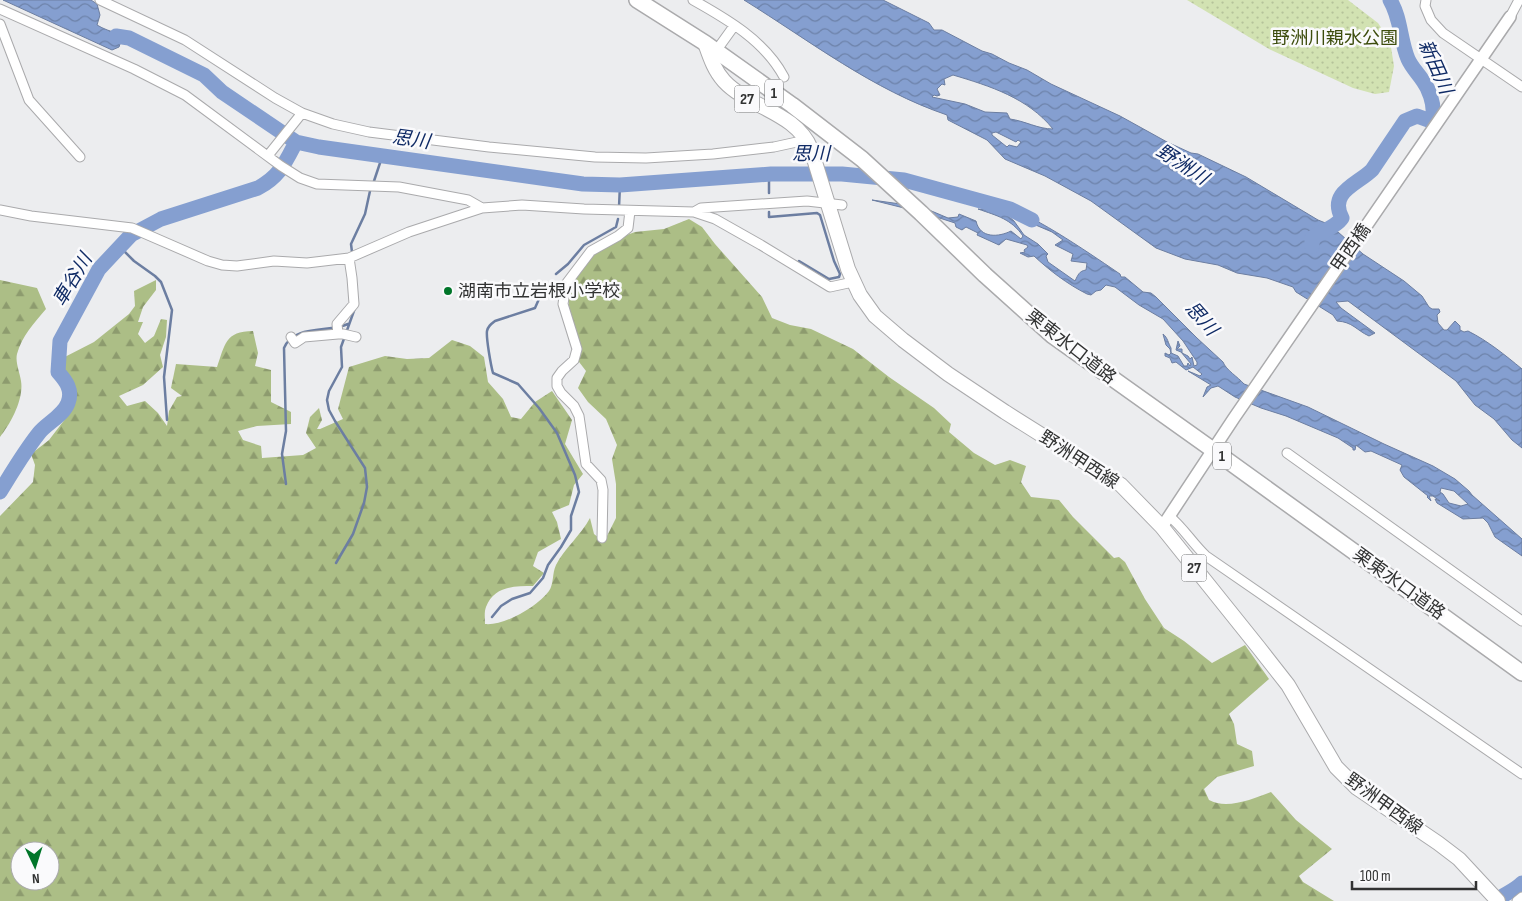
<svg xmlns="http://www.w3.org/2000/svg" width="1522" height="901" font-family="'Sofia Sans Condensed','Noto Sans JP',sans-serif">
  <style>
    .forest { fill: url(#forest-firs); fill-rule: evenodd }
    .park { fill: url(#park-dots) }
    .water { fill: url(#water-waves); stroke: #6c7ea1; fill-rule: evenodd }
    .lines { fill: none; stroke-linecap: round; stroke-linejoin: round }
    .stream { stroke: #6c7ea1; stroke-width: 2.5 }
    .river { stroke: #859fd0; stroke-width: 15 }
    .street-casing { stroke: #aaaaac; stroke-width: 11 }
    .secondary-casing { stroke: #aaaaac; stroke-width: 14 }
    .primary-casing { stroke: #aaaaac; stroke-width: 16 }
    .highway-casing { stroke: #aaaaac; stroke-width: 18 }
    .street { stroke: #fff; stroke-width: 9 }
    .secondary { stroke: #fff; stroke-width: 11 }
    .primary { stroke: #fff; stroke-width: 14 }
    .highway { stroke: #fff; stroke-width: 15 }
    .poi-dot { fill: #007529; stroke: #fafafc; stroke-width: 2 }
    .labels { text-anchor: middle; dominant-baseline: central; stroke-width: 5; stroke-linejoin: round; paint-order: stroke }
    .shield { fill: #fafafc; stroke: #6d6e6f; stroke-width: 1 }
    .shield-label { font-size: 16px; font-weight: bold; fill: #313232 }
    .park-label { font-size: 18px; fill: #3d4d0d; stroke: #fafafc }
    .street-label { font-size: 18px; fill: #313232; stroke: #fafafc }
    .poi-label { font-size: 18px; fill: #313232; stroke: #fafafc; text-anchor: start }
    .water-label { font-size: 19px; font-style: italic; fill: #0f2a65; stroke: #fafafc }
  </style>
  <defs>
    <pattern id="forest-firs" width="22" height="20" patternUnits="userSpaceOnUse" patternTransform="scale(1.25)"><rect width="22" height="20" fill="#acbe86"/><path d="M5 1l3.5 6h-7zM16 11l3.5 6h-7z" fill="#8d9b6e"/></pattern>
    <pattern id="park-dots" width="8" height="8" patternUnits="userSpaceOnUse" patternTransform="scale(1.25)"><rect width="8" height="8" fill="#d2e2b2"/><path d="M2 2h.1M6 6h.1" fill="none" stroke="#b5c29a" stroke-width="1.8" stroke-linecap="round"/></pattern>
    <pattern id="water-waves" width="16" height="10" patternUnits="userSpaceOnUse" patternTransform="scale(1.25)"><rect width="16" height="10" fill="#859fd0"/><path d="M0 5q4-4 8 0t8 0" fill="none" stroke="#6d82a9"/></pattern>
  </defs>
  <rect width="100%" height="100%" fill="#ecedef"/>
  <path class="forest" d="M 689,219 L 702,227 L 715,244 L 762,297 L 772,318 L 790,325 L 811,329 L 853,349 L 889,377 L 934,408 L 951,424 L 949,432 L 974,453 L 995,465 L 1010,460 L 1026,466 L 1021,482 L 1031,497 L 1059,500 L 1073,517 L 1114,558 L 1119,557 L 1125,562 L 1145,599 L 1164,628 L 1184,641 L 1212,663 L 1245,645 L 1269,679 L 1229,714 L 1234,724 L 1237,744 L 1252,751 L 1254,766 L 1217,777 L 1204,789 L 1209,800 C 1227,810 1252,799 1271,792 L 1296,820 L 1332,849 L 1299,876 L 1303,882 L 1334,901 L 0,901 L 0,516 L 33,482 L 35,465 L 31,454 L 49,440 L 69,414 L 74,397 L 55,362 L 94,342 L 129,314 L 135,306 L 134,291 L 156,280 L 156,290 L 143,307 L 138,322 L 143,322 L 138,334 L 145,343 L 154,336 L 161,319 L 167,320 L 166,337 L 160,355 L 163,367 L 143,385 L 119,396 L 127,406 L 145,401 L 158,413 L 167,426 L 169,411 L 177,397 L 182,396 L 171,388 L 176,364 L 217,367 C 225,345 225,331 253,331 L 258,353 L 255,366 L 271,370 L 271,402 L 291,412 L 291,424 L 257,426 L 238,431 L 243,440 L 261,446 L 262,458 L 303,455 L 316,448 L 306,433 L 310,417 L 319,408 L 322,420 L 317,429 L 320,429 L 343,419 L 338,409 L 349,367 L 385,356 L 407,359 L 429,358 L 452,340 L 470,346 L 484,357 L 488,382 L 503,399 L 511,417 L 521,419 L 535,402 L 552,391 L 572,420 L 565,444 L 583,474 L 574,485 L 569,505 L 552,512 L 557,522 L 561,539 L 538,552 L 533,566 L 544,573 L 533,586 C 514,586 494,586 486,607 C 484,612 485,619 485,624 C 504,626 537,607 549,591 C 554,584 552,573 556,565 C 564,549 581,535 590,518 L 594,534 L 604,542 L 616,518 L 616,484 L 612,459 L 617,445 L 606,419 L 588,402 L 578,388 L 586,371 L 576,358 L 566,283 L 580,262 L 605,243 L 635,232 L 664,229 ZM 20,851 L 50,851 L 50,881 L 20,881 Z
    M 0,280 L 37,288 L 46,309 C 34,323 22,336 17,354 C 15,362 20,373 21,381 C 24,399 11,423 0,437 Z"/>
  <path class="park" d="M 1187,0 L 1348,0 L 1378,23 L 1390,41 L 1394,66 L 1389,92 L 1375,94 L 1353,88 L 1269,49 Z"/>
  <path class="water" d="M 3,0 L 91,0 L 97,4 L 100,15 L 97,25 C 110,33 125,34 137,41 L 121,41 L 119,47 L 112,50 Z
    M 744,0 L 883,0 L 929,23 L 934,30 L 942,30 L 982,51 L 992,54 L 1009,63 L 1027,70 L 1051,84 L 1120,116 L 1167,142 L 1191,153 L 1198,154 L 1246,177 L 1318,220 L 1328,224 L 1335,221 L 1333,202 L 1335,202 L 1338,219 L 1335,223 L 1322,229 L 1323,233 L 1330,234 L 1334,231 L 1338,232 L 1363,254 L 1404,281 L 1422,296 L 1429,307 L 1432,309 L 1439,309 L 1440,312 L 1437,315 L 1438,323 L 1444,330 L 1447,330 L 1455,321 L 1460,326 L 1460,330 L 1464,332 L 1468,331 C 1488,341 1505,355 1522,369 L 1522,448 L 1512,440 L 1494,419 L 1475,405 L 1456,381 L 1348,301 L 1336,302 L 1341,308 L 1375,333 L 1369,336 C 1356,330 1353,322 1337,321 L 1333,315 L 1296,292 L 1293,287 L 1267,278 L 1237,273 L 1218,265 L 1185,259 L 1156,248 L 1091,201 L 1045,176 L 1005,159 L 987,140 L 948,120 L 947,115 C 873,90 810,41 744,0 ZM 953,75 C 990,86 1028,98 1053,129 C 1038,129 1025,121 1010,119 L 1007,113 L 985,112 L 965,104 L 932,97 L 934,95 L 937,96 L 940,95 L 937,89 L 942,84 L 945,85 L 944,79 ZM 996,132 L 1016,142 L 1018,140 L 1021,142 L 1017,147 L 1009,145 L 1007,147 L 992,135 L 992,133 Z
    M 872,200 L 922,207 L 948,218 L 958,217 L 959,214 L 976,221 C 980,239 999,237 1011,231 L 1021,239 L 1023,236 C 1011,219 998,216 978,209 L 986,210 L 983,204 L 991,210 L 999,208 L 1014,221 L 1024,235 L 1038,244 L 1048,254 L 1046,256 L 1048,262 L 1075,281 C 1078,275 1079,271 1086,270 L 1087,263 L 1071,261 L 1073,254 L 1055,245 L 1063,240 L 1052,232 L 1024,220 L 1020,214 L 1012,212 C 1028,210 1102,262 1120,274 L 1121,277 L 1125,277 L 1143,292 L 1151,293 L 1156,297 L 1197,338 L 1223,362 C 1226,370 1238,377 1244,384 L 1308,407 L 1384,444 L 1433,466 L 1455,479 L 1469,491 L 1472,495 L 1522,539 L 1522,556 L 1495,537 L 1488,523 L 1483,518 L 1463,519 L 1437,503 L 1435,499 L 1440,501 L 1433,496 L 1429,496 L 1431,501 L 1427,497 L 1428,496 L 1404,477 L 1400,470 L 1402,465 L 1371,451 L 1365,452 L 1356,445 L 1355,450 L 1353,450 L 1353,448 L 1338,438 L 1286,416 L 1261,408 L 1235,397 L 1218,386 L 1211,388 L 1203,397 L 1207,387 L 1211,385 L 1188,371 L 1200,376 L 1202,374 L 1193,367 L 1186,370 L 1176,362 L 1172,363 L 1170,358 L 1165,356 L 1165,353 L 1169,355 L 1171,353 L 1170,349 L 1166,345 L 1163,334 C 1168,338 1168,343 1171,348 L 1171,353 L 1178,356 L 1184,366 L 1187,366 L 1188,363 L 1190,366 L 1191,364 L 1181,352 L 1176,350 L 1178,341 L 1180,346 L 1177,349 L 1182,349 L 1182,353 L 1188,356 L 1190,359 L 1192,357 L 1194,366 L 1197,365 L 1197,362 L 1183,341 L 1163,319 L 1139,305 L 1115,287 L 1106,285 L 1101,290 L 1096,291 L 1091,295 L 1087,294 C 1067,284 1049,270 1034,256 L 1028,257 L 1020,253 L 1025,252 L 1024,250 L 1028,247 L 1027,245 L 1006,239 L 999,245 L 977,235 L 978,233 L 966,227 L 962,230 L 956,227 L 955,223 L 924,213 ZM 1441,488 L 1454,491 L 1468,504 L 1461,506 L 1449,503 L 1443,494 L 1440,492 Z"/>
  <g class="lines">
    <path class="stream" d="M 374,181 L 382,157
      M 769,193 L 769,180 L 771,174
      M 619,207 L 620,185
      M 769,212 L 769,217 L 817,213 L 820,215 L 834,261 L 840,274 L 839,277 L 829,279 L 799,261
      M 122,245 L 123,250 L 134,261 L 155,276 L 161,282 L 172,310 L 164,377 L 167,420
      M 352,252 L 351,244 L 365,214 L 370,191
      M 556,274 L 568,264 L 584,245 L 616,227 L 618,219
      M 286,484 L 282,454 L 286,431 L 284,348 C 294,324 329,333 348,324
      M 336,563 L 353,534 L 364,503 L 367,487 L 365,468 L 335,421 L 329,410 L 327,400 L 329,391 L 342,367 L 341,347 L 355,308
      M 492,617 L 501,606 L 512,599 L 530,593 L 543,578 L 548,565 L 561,547 L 571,530 L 571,516 L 579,492 L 575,475 L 557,433 L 539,408 L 518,384 L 493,373 C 491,366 486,338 487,331 C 488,326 491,324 495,321 L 535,308 L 546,283"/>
    <path class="river" d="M 116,36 L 129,38 L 204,75 L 222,92 L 296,142 L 319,147 L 583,184 L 620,185 L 771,174 L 842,174 L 904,180 L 1010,209 L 1032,220
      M 1312,246 L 1312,238 C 1321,232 1337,226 1342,218 C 1328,192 1358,184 1372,170 L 1405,121 L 1417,116 L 1428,120 L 1433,114 C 1434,103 1429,89 1423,81 C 1418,73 1412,68 1408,59 C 1400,40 1401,18 1390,0
      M 0,492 C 12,472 24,452 39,433 C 47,423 63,416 68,403 C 73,390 66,381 58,372 L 60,341 L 99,269 L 131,235 L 161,219 L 258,188 C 280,176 285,163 296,142
      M 1496,901 C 1503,894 1513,892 1522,883"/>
    <g class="street-casing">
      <path id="street" d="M 100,0 L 185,40 L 275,98 L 302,113 L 333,124 L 369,132 L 489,147 L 595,157 L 646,158 L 713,154 L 774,147 L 806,140
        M 693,0 C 727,19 765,41 784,77
        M 1426,0 L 1425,6 L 1431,20 L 1443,33 L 1522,87
        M 0,9 L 134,69 L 185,95 L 281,166 L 300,178 L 317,184 L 399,187 L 468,200 L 482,208
        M 1510,17 L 1519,0
        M 0,24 L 29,100 L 80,157
        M 716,51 L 734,26
        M 270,157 L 270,153 L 302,113
        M 0,210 L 31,216 L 132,228 L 208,261 L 222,265 L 237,266 L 274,261 L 307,263 L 349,258 L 409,232 L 482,208 L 522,205 L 584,209 L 694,212 L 715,219 L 761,245 L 830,287 L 853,282
        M 694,212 L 701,208 L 807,201 L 842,205
        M 338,334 L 343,334 L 356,337
        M 291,337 L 295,343 L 304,337 L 338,334 L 337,324 L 354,304 L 352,278 L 349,258
        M 1287,453 L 1522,621
        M 1169,516 C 1183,527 1192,543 1206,556 L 1522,774
        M 602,538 L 603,490 L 601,480 L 586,464 L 579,416 L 574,406 L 561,393 L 557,386 L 557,378 L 562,371 L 574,360 L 577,349 L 563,304 L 566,284 L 591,251 L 618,236 L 628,228 L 630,211
        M 1517,901 L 1522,897"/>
    </g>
    <g class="secondary-casing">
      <path id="secondary" d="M 1162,527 L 1234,418 L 1510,17"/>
    </g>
    <g class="primary-casing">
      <path id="primary" d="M 705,43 C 710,57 714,70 724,81 C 749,108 796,112 811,149 L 848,269 L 860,295 L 875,316 L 903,340 L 948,374 L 1005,412 L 1121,485 L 1162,527 L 1259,648 L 1288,685 L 1336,767 L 1357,788 L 1438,843 L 1459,859 L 1498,901"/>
    </g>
    <g class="highway-casing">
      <path id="highway" d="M 637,0 L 705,43 L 792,105 L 862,159 L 921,213 L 985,275 L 1053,336 L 1213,450 L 1522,673"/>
    </g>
    <use href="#street" class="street"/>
    <use href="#secondary" class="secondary"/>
    <use href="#primary" class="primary"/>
    <use href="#highway" class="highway"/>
  </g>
  <circle class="poi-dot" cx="448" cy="291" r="5"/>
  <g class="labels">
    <g class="shield">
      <rect x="765" y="79.5" width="18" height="27" rx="4"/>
      <rect x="734.5" y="85.5" width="25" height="27" rx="4"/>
      <rect x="1213" y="442.5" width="18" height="27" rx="4"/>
      <rect x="1181.5" y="554.5" width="25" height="27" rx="4"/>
    </g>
    <g class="shield-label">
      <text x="774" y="93">1</text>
      <text x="747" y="99">27</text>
      <text x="1222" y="456">1</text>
      <text x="1194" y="568">27</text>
    </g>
    <g class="park-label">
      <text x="1335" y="38">野洲川親水公園</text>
    </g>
    <g class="street-label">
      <text transform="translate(1351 248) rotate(-55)">甲西橋</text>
      <text transform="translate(1071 347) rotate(38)">栗東水口道路</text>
      <text transform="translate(1079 460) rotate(33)">野洲甲西線</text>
      <text transform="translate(1399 584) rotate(36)">栗東水口道路</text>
      <text transform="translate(1384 804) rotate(36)">野洲甲西線</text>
    </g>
    <g class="poi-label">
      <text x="458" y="291">湖南市立岩根小学校</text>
    </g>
    <g class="water-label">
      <text transform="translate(1435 67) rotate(66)">新田川</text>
      <text transform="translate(411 140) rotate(8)">思川</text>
      <text x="811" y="154">思川</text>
      <text transform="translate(1182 165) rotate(33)">野洲川</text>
      <text transform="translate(73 280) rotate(-59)">車谷川</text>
      <text transform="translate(1201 319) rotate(48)">思川</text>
    </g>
  </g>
  <g transform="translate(35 866) rotate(176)"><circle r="24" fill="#fafafc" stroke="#aaaaab"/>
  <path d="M0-4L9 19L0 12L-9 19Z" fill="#007529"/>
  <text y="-8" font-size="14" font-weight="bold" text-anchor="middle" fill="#313232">N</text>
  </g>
  <path d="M1352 881v8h124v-8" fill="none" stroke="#313232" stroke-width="2.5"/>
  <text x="1360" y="881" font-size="15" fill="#313232" stroke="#fafafc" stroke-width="4" paint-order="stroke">100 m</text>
</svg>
